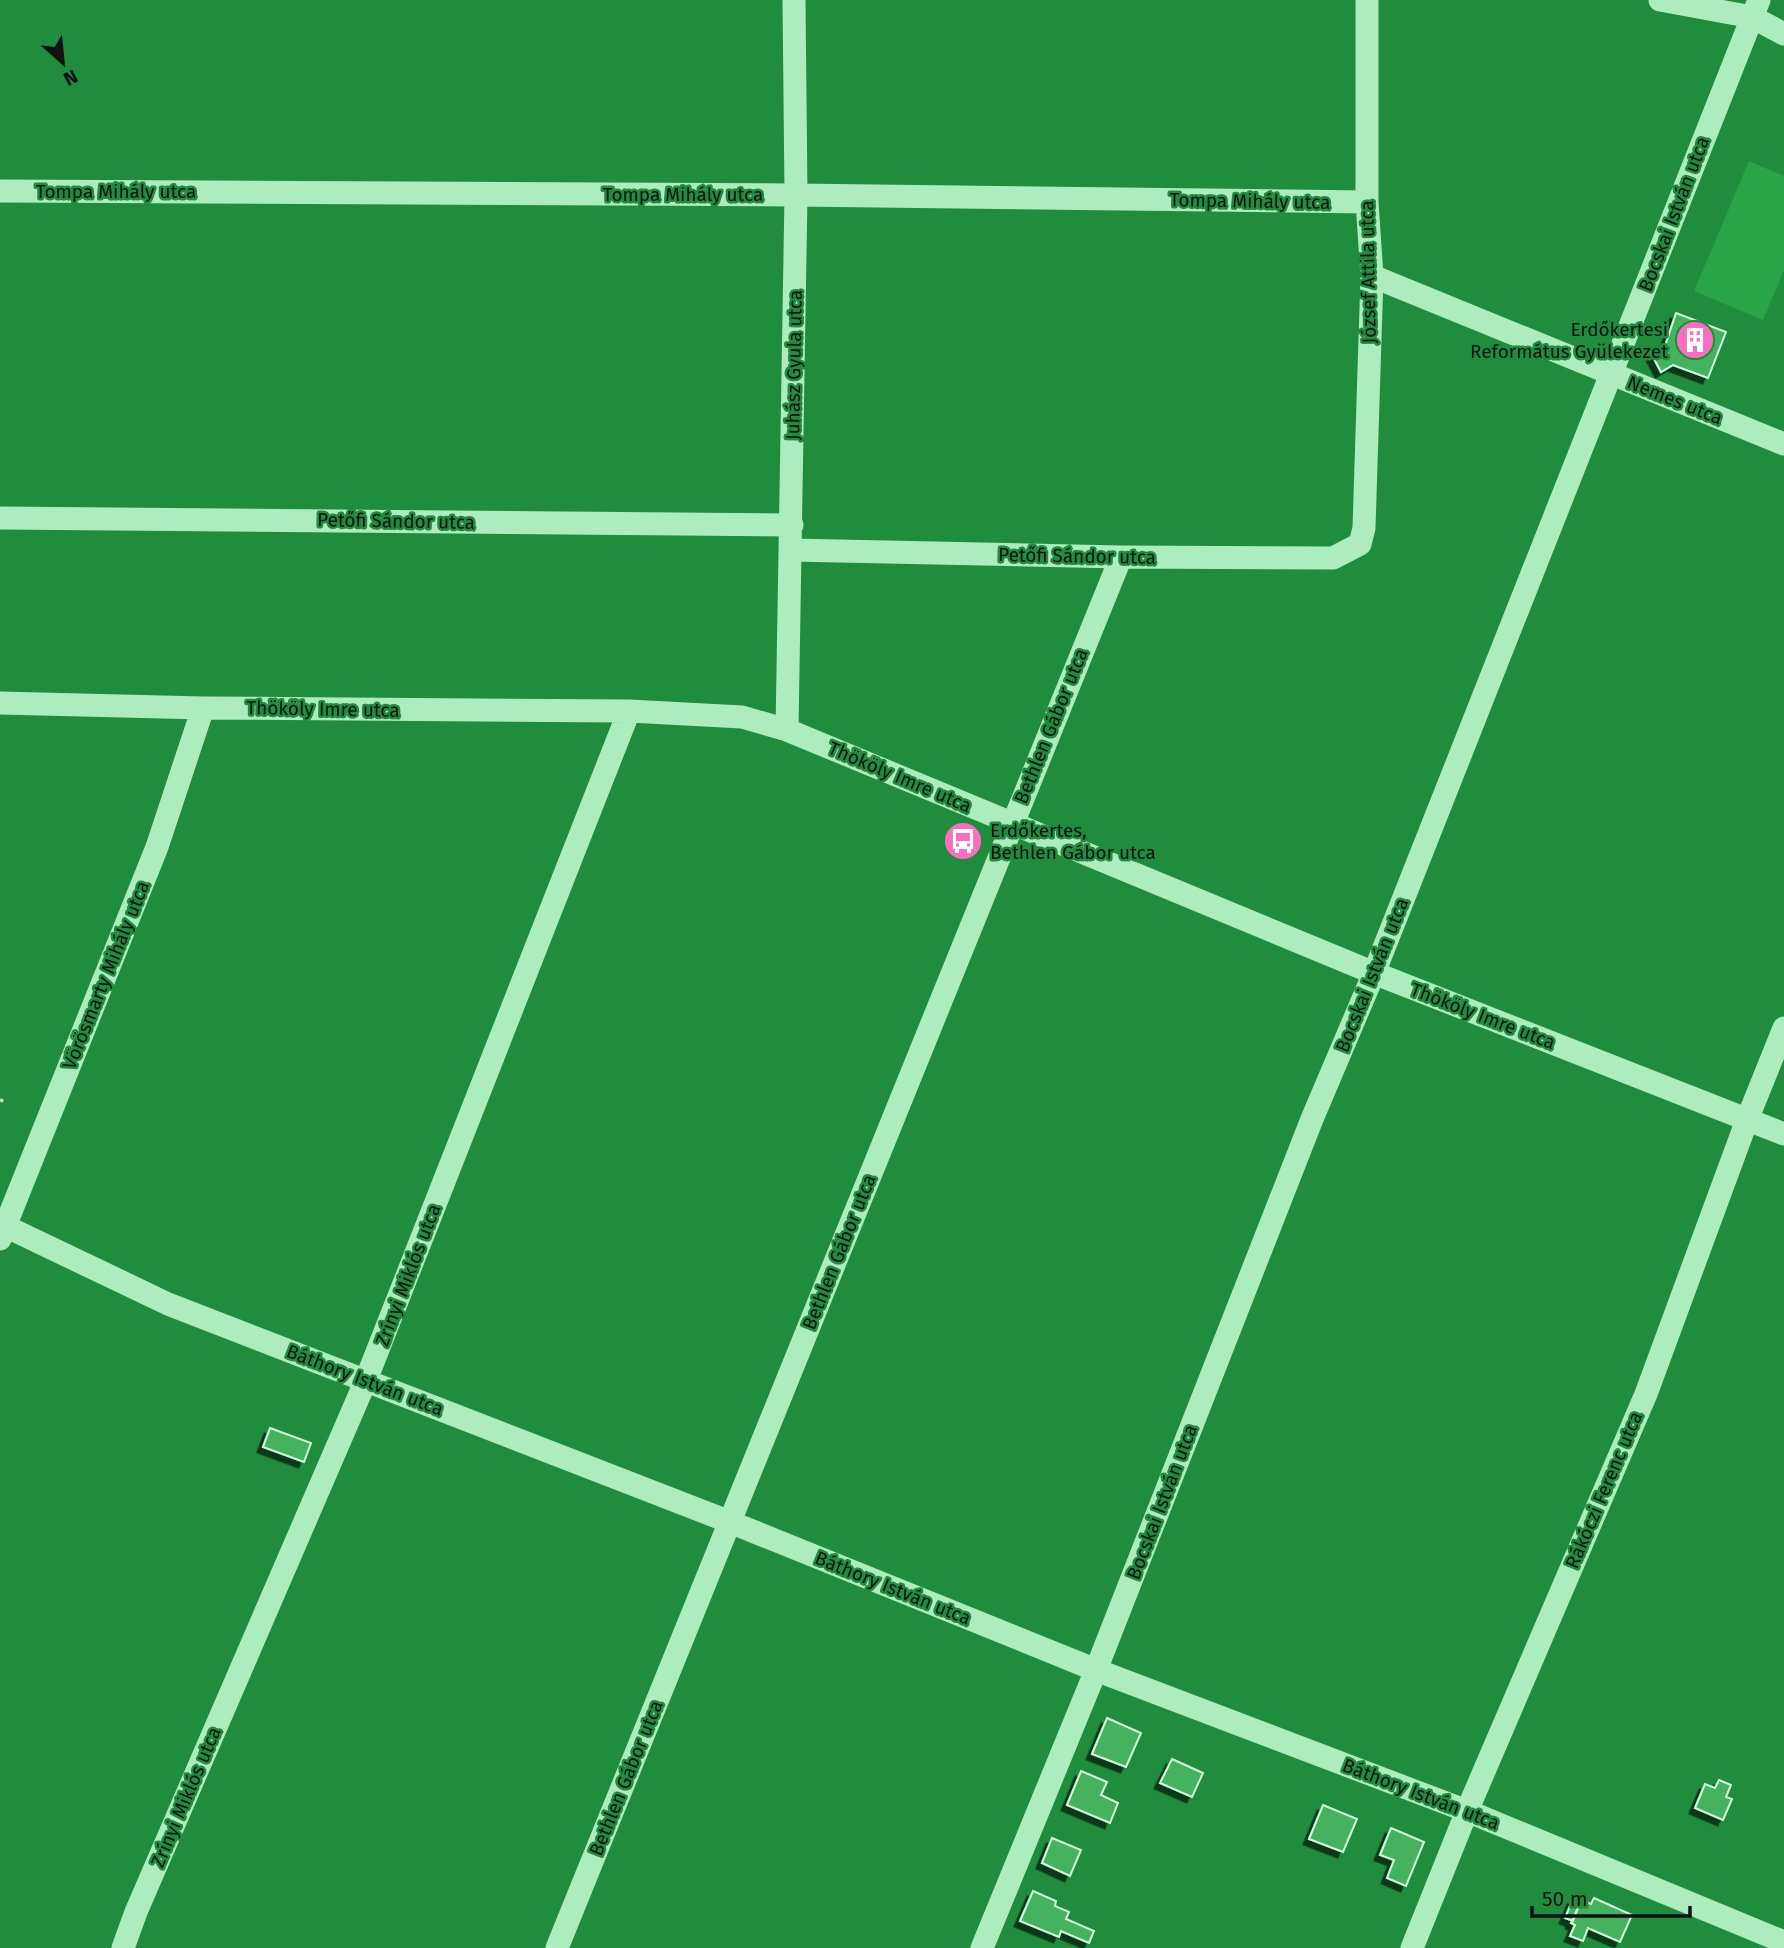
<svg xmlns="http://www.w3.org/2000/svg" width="1784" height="1948" font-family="'Fira Sans',sans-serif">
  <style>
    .grass { fill: #29a449 }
    .building { fill: #44b261; stroke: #d2f9dc; stroke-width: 2; filter: url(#shadow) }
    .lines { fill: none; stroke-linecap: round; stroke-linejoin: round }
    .path { stroke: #adecbd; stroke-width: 3.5; stroke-dasharray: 3.5 5; stroke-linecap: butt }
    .minor { stroke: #adecbd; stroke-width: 23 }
    .labels { text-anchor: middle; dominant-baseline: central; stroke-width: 5; stroke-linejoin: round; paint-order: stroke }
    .street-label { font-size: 19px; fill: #111; stroke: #208c3d }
    .poi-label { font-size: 19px; fill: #111; stroke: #208c3d; text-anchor: end }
  </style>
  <defs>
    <filter id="shadow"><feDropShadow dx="-5.5" dy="5.5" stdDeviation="0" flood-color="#0009"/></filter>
  </defs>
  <rect width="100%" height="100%" fill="#208c3d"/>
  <path class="grass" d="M 1749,161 L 1784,176 L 1784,270 L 1763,320 L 1694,291 Z"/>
  <path class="building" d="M 1676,313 L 1726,332 L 1708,378 L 1673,365 L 1661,372 L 1652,355 L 1664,349 Z
    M 270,1428 L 311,1443 L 304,1462 L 263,1447 Z
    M 1107,1718 L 1141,1733 L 1126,1767 L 1092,1754 Z
    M 1172,1759 L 1203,1773 L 1192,1797 L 1160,1783 Z
    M 1081,1771 L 1107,1782 L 1101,1795 L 1118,1803 L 1110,1823 L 1067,1805 Z
    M 1719,1780 L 1731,1785 L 1726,1797 L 1732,1799 L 1723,1820 L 1695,1808 L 1705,1784 L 1715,1788 Z
    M 1323,1805 L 1357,1819 L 1343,1852 L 1309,1839 Z
    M 1391,1828 L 1424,1842 L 1406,1886 L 1387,1878 L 1394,1860 L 1380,1855 Z
    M 1052,1838 L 1081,1850 L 1070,1876 L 1042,1863 Z
    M 1033,1891 L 1056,1901 L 1055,1906 L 1069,1912 L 1066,1919 L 1094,1931 L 1089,1943 L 1061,1931 L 1059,1937 L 1020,1921 Z
    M 1594,1898 L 1632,1915 L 1620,1942 L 1588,1928 L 1583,1941 L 1570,1936 L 1575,1925 L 1571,1923 L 1580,1903 L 1582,1900 L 1591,1904 Z
    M 1573,1899 L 1580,1903 L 1573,1921 L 1565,1918 Z"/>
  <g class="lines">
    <path class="path" d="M 0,1100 L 8,1102"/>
    <path class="minor" d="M 1660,0 L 1752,17 L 1784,34
      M 0,191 L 796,195 L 1367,202
      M 1372,276 L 1784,444
      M 0,518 L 792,525
      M 791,550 L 1121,557 L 1333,558 L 1360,544 L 1364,528 L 1372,276 L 1367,202 L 1367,0
      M 0,703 L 203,708 L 629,711 L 742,717 L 787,730 L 1374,973 L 1784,1134
      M 787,730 L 796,195 L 794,0
      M 5,1226 L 168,1304 L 730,1522 L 1096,1670 L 1467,1811 L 1784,1942
      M 0,1239 L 157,847 L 203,708
      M 123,1948 L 136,1912 L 366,1380 L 629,711
      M 557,1948 L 1121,557
      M 982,1948 L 1096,1670 L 1312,1119 L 1374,973 L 1759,0
      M 1412,1948 L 1467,1811 L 1646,1394 L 1747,1120 L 1784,1028"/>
  </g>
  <defs>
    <g id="building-disc" transform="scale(2.0125)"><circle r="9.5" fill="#f96ebf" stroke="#208c3d"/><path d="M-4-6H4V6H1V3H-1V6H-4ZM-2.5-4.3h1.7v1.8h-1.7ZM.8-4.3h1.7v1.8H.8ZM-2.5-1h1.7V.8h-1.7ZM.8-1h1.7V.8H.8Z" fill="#fff"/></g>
    <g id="bus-disc" transform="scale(2.0125)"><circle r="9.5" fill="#f96ebf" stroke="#208c3d"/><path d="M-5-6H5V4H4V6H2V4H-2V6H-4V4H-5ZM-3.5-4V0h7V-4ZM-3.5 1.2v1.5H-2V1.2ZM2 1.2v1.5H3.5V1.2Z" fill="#fff"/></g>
  </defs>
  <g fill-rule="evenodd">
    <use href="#building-disc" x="1695" y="340"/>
    <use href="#bus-disc" x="963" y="841"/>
  </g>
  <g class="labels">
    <g class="street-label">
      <text x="116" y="191">Tompa Mihály utca</text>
      <text x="683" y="194">Tompa Mihály utca</text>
      <text transform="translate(1250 201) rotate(1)">Tompa Mihály utca</text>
      <text transform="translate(1674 214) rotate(-69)">Bocskai István utca</text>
      <text transform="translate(1368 272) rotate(-91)">József Attila utca</text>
      <text transform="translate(794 365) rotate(-89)">Juhász Gyula utca</text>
      <text transform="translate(1675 400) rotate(22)">Nemes utca</text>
      <text transform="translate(396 521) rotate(1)">Petőfi Sándor utca</text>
      <text transform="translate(1077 556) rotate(1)">Petőfi Sándor utca</text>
      <text transform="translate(323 709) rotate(1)">Thököly Imre utca</text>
      <text transform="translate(1051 726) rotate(-68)">Bethlen Gábor utca</text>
      <text transform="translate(900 777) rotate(23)">Thököly Imre utca</text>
      <text transform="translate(106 975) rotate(-68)">Vörösmarty Mihály utca</text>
      <text transform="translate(1372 975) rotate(-68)">Bocskai István utca</text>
      <text transform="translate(1483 1016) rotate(21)">Thököly Imre utca</text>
      <text transform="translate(839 1252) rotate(-68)">Bethlen Gábor utca</text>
      <text transform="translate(408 1275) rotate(-69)">Zrínyi Miklós utca</text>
      <text transform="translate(365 1380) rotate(21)">Báthory István utca</text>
      <text transform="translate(1604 1490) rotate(-67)">Rákóczi Ferenc utca</text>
      <text transform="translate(1162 1502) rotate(-69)">Bocskai István utca</text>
      <text transform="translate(893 1588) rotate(22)">Báthory István utca</text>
      <text transform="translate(626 1778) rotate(-68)">Bethlen Gábor utca</text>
      <text transform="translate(1421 1794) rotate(21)">Báthory István utca</text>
      <text transform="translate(186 1797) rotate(-67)">Zrínyi Miklós utca</text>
    </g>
    <g class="poi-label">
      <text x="1668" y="329">Erdőkertesi<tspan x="1668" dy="22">Református Gyülekezet</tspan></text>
      <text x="990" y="830" text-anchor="start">Erdőkertes,<tspan x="990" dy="22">Bethlen Gábor utca</tspan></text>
    </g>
  </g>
  <g transform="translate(63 63) rotate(153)" stroke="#208c3d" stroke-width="5" paint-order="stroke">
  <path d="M0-5L12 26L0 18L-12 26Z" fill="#111111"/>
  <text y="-10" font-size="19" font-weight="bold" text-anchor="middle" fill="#111111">N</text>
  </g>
  <path d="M1532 1906v10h158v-10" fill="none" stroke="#111111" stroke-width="3.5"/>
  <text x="1542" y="1906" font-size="21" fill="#111111" stroke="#208c3d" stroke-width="5" paint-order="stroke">50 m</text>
</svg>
